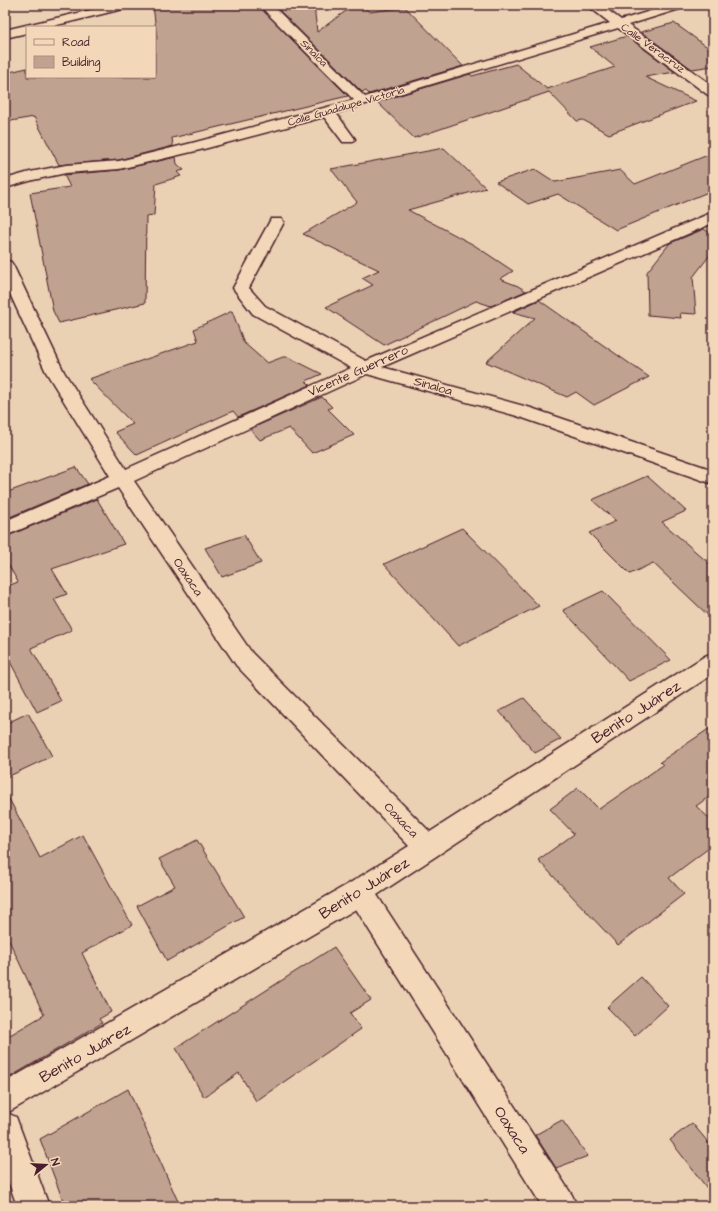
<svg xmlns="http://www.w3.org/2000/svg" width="718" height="1211" font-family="'Architects Daughter',sans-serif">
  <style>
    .building { fill: #c0a290; stroke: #4a1f2b }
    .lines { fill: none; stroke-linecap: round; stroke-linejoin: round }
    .street-casing { stroke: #4a1f2b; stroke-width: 3 }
    .street { fill: #f2d8b9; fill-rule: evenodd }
    .labels { text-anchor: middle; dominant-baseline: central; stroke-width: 3; stroke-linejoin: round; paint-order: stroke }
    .far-street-label { font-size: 11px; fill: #4a1f2b; stroke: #f2d8b9 }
    .street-label { font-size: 13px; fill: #4a1f2b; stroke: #f2d8b9 }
    .near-street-label { font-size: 16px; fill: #4a1f2b; stroke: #f2d8b9 }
  </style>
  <rect width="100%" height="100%" fill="#ebd1b3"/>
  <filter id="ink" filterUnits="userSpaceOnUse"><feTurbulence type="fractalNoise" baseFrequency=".025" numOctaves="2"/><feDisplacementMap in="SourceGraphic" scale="8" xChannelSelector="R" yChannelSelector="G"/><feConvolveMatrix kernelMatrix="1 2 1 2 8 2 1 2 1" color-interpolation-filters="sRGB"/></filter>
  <g filter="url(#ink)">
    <path class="building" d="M 153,5 L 258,5 L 348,96 L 172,138 L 173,146 L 119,160 L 59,165 L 34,117 L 5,122 L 5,73 L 27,68 L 27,77 L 155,77 L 155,40 L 157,39 Z
      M 274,5 L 314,5 L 317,32 L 354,5 L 360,5 L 370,12 L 405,7 L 463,66 L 369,94 L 366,91 L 362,92 Z
      M 674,23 L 713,51 L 713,66 L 692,69 L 641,32 Z
      M 627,36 L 675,72 L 645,77 L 696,101 L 609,134 L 583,120 L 577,121 L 549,92 L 414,138 L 377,102 L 470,74 L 472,76 L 516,64 L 547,89 L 615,67 L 590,47 Z
      M 444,148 L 486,188 L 408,210 L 474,245 L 513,271 L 500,279 L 518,286 L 526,291 L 491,306 L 476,301 L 384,345 L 326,307 L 373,285 L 362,278 L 379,270 L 303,234 L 357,202 L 331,169 Z
      M 713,153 L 713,190 L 616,230 L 558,194 L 528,204 L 496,182 L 535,169 L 555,182 L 620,170 L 635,184 Z
      M 176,157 L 177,164 L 184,170 L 177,172 L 181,176 L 156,184 L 154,215 L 146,216 L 145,303 L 59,323 L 53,311 L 30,193 L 70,187 L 64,175 L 119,170 Z
      M 704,229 L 713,235 L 713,251 L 693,277 L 696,314 L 680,313 L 681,318 L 648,315 L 647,272 L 670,243 Z
      M 539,300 L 573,324 L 649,377 L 594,405 L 576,392 L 567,397 L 486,362 L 535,318 L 513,312 Z
      M 232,311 L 244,343 L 267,363 L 283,357 L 288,357 L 322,374 L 306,381 L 310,385 L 238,417 L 233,411 L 137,455 L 115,432 L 133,424 L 89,379 L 198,341 L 194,329 Z
      M 322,397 L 332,407 L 328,409 L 354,435 L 312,453 L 289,428 L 260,440 L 250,429 Z
      M 76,467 L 88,484 L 5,519 L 5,493 Z
      M 647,476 L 686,511 L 662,522 L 713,567 L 713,620 L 653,563 L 630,574 L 589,533 L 616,521 L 592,500 Z
      M 97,499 L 124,544 L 52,569 L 67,594 L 54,599 L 72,630 L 31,648 L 61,701 L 37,712 L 8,658 L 5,659 L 5,587 L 18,582 L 5,559 L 5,537 Z
      M 462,528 L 539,606 L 458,646 L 384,564 Z
      M 244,535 L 261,563 L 222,577 L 205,548 Z
      M 603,591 L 671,660 L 629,681 L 563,610 Z
      M 524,698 L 561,739 L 535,753 L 499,711 Z
      M 28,713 L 52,756 L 5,778 L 5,724 Z
      M 713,726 L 713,794 L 696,806 L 713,822 L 713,845 L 669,878 L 684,894 L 618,945 L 538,860 L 574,834 L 550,809 L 578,788 L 599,809 L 663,765 L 660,762 Z
      M 5,791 L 40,858 L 83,835 L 132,925 L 82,953 L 111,1012 L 99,1019 L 102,1023 L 5,1080 L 5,1038 L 44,1015 L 5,932 Z
      M 197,840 L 244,917 L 167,961 L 137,906 L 175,886 L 159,859 Z
      M 334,947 L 371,1000 L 350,1013 L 361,1029 L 256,1101 L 239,1073 L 204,1097 L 176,1048 Z
      M 641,977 L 668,1006 L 635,1036 L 607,1007 Z
      M 128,1089 L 180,1206 L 65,1206 L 40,1139 Z
      M 562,1120 L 588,1156 L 556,1168 L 535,1135 Z
      M 692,1123 L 713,1148 L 713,1196 L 670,1140 Z"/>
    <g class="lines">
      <g class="street-casing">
        <path id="street" d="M 112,5 L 133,5 L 131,7 L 49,27 L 27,27 L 27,33 L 5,38 L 5,30 Z
          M 259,5 L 272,5 L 365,97 L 610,23 L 587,5 L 601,5 L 621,20 L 670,5 L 688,5 L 686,7 L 628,25 L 713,86 L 713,96 L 708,95 L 618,28 L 336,113 L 355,139 L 353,142 L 343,142 L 324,117 L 200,150 L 119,169 L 66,173 L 33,180 L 5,188 L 5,179 L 30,172 L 66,165 L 119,161 L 192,143 L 354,100 Z
          M 713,212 L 713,223 L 382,367 L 531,408 L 713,470 L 713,484 L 517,416 L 367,374 L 134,481 L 252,653 L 430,832 L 705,656 L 713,653 L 713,674 L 377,895 L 572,1195 L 577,1206 L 542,1206 L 356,909 L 7,1113 L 16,1117 L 49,1206 L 17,1206 L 5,1172 L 5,1082 L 350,883 L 409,846 L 236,665 L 118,488 L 5,536 L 5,521 L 110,476 L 46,372 L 5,283 L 5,260 L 11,262 L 13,265 L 64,372 L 126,469 L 351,368 L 253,314 L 233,288 L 271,219 L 281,219 L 284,222 L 249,288 L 265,306 L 366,361 Z"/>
      </g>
      <use href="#street" class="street"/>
    </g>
  </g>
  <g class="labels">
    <g class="far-street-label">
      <text transform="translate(653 48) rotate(36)">Calle Veracruz</text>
      <text transform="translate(314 53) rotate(45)">Sinaloa</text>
      <text transform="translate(346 106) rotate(-16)">Calle Guadalupe Victoria</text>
    </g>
    <g class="street-label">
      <text transform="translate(358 371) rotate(-24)">Vicente Guerrero</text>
      <text transform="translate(433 386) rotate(16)">Sinaloa</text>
      <text transform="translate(188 577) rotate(56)">Oaxaca</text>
      <text transform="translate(401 820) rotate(46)">Oaxaca</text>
    </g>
    <g class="near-street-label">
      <text transform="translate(636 712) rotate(-33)">Benito Juárez</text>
      <text transform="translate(364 888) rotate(-32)">Benito Juárez</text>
      <text transform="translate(85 1053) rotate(-30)">Benito Juárez</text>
      <text transform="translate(512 1130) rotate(57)">Oaxaca</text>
    </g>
  </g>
  <rect width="718" height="1211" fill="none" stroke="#f2d8b9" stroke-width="20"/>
  <rect x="10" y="10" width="698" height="1191" fill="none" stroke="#4a1f2b" stroke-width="1.5" filter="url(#ink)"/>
  <rect x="26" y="26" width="130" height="52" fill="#f2d8b9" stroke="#af8e80"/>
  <rect x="34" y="39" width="20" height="6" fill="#f2d8b9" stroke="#af8e80"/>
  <text x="62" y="46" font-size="12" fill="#4a1f2b">Road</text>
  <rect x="34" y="56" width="20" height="12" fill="#c0a290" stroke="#af8e80"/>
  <text x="62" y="66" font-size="12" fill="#4a1f2b">Building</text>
  <g transform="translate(46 1165) rotate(72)" stroke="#f2d8b9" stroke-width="3" paint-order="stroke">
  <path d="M0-3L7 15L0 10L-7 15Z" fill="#4a1f2b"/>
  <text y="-6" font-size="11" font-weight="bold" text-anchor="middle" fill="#4a1f2b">N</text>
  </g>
</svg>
